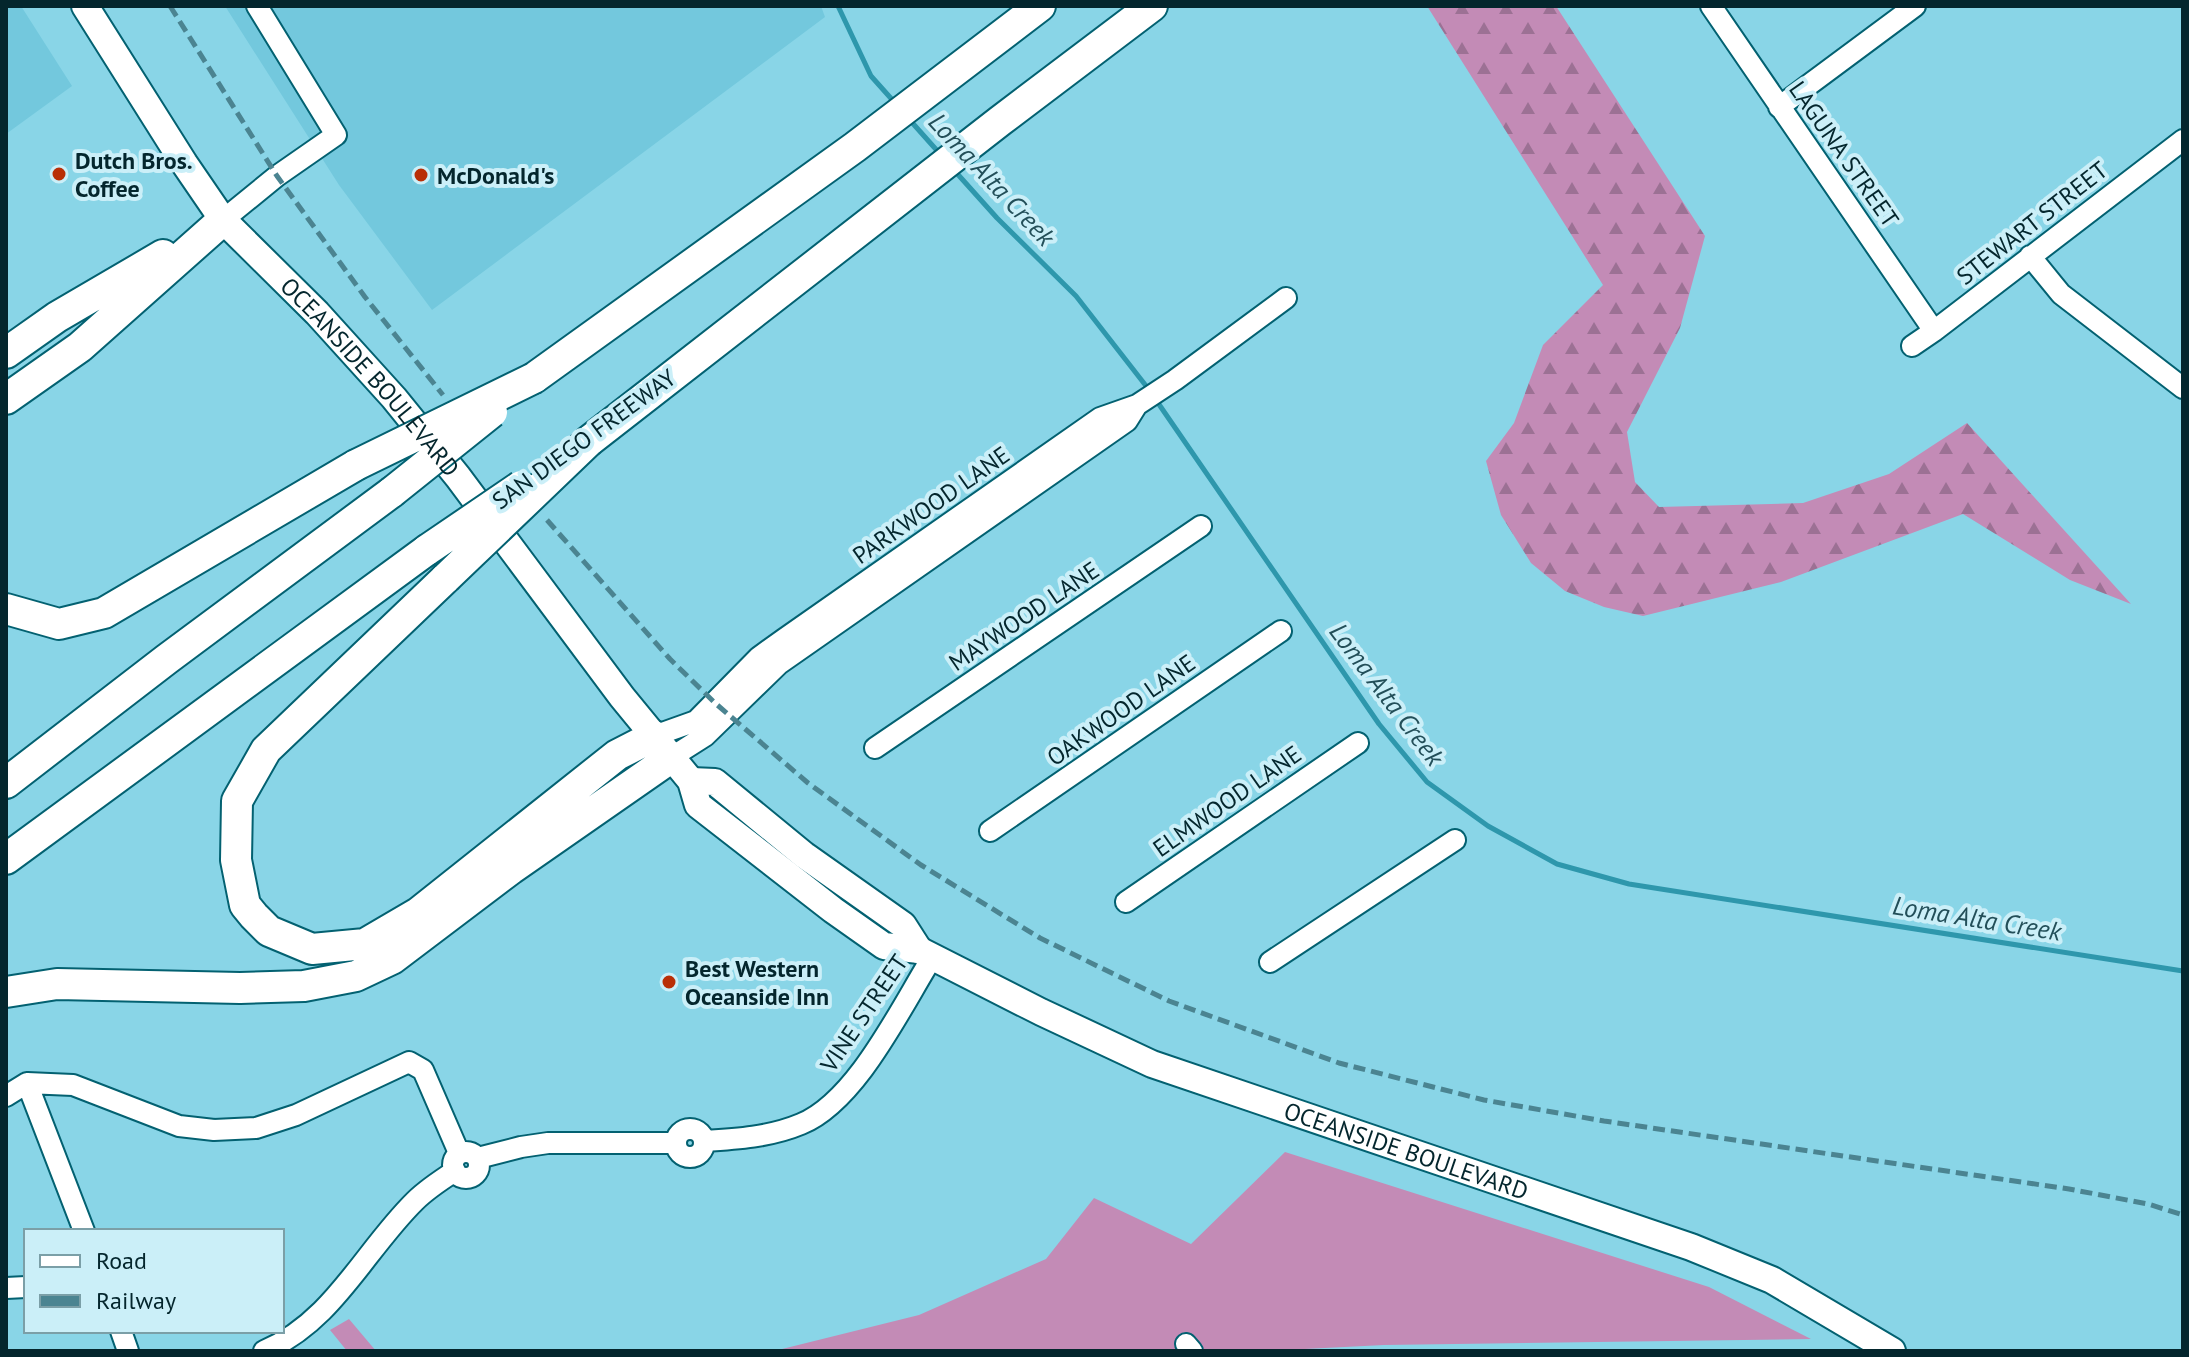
<svg xmlns="http://www.w3.org/2000/svg" width="2189" height="1357" font-family="'PT Sans',sans-serif">
  <style>
    .built { fill: #73c8dd }
    .grass { fill: #c38bb6 }
    .forest { fill: url(#forest-firs) }
    .lines { fill: none; stroke-linecap: round; stroke-linejoin: round }
    .stream { stroke: #2e97ac; stroke-width: 5 }
    .minor-casing { stroke: #036171; stroke-width: 24 }
    .major-casing { stroke: #036171; stroke-width: 30 }
    .highway-casing { stroke: #036171; stroke-width: 34 }
    .minor { stroke: #fff; stroke-width: 20 }
    .major { stroke: #fff; stroke-width: 26 }
    .highway { stroke: #fff; stroke-width: 30 }
    .rail { stroke: #4b8491; stroke-width: 5; stroke-dasharray: 12 6; stroke-linecap: butt }
    .highway-bridge-casing { stroke: #036171; stroke-width: 34; stroke-linecap: butt }
    .highway-bridge { stroke: #fff; stroke-width: 30 }
    .poi-dot { fill: #b92f06; stroke: #cbeff8; stroke-width: 3 }
    .labels { text-anchor: middle; dominant-baseline: central; stroke-width: 8; stroke-linejoin: round; paint-order: stroke }
    .street-label { font-size: 24px; fill: #04262d; stroke: #cbeff8 }
    .poi-label { font-size: 24px; font-weight: bold; fill: #04262d; stroke: #cbeff8; text-anchor: start }
    .water-label { font-size: 26px; font-style: italic; fill: #234f59; stroke: #cbeff8 }
  </style>
  <defs>
    <pattern id="forest-firs" width="22" height="20" patternUnits="userSpaceOnUse" patternTransform="scale(2)"><rect width="22" height="20" fill="#c38bb6"/><path d="M5 1l3.5 6h-7zM16 11l3.5 6h-7z" fill="#9c7194"/></pattern>
  </defs>
  <rect width="100%" height="100%" fill="#89d5e7"/>
  <path class="built" d="M 6,6 L 21,6 L 72,86 L 6,134 Z
    M 225,6 L 821,6 L 825,17 L 432,310 L 339,185 Z"/>
  <path class="grass" d="M 1285,1152 L 1709,1287 L 1811,1339 L 1384,1345 L 1264,1351 L 774,1351 L 919,1315 L 1046,1259 L 1094,1198 L 1191,1244 Z
    M 349,1319 L 376,1351 L 347,1351 L 330,1330 Z"/>
  <path class="forest" d="M 1427,6 L 1556,6 L 1705,236 L 1680,328 L 1627,432 L 1635,482 L 1659,507 L 1803,503 L 1889,474 L 1967,423 L 2131,604 L 2070,580 L 1963,514 L 1781,582 L 1643,616 L 1604,607 L 1565,591 L 1531,563 L 1501,515 L 1486,461 L 1514,423 L 1543,345 L 1603,285 Z"/>
  <g class="lines">
    <path class="stream" d="M 838,6 L 871,76 L 896,104
      M 908,118 L 941,155
      M 953,169 L 997,218 L 1076,296 L 1150,391
      M 1156,400 L 1379,724 L 1427,782 L 1488,826 L 1557,864 L 1629,884 L 2183,971"/>
    <g class="minor-casing">
      <path id="minor" d="M 1711,6 L 1934,331
        M 1779,107 L 1915,6
        M 223,220 L 277,176 L 336,135 L 257,6
        M 2030,256 L 2061,294 L 2183,388
        M 1912,346 L 1934,331 L 2183,140
        M 1137,405 L 1175,380 L 1286,298
        M 654,736 L 696,721 L 759,657 L 784,639 L 1100,418 L 1137,405 L 1127,421 L 779,664 L 705,736 L 672,757
        M 875,748 L 1201,526
        M 990,831 L 1281,631
        M 1126,902 L 1358,743
        M 1270,962 L 1455,840
        M 27,1083 L 73,1085 L 179,1126 L 214,1130 L 256,1128 L 296,1115 L 409,1062 L 423,1070 L 459,1153
        M 6,1096 L 27,1083 L 84,1231
        M676 1143a14 14 0 1 1 28 0a14 14 0 1 1-28 0Z
        M 704,1141 C 737,1139 770,1137 801,1124 C 857,1101 901,1007 933,956
        M453 1165a13 13 0 1 1 26 0a13 13 0 1 1-26 0Z
        M 478,1158 L 521,1147 L 548,1143 L 675,1143
        M 6,1288 L 26,1287
        M 121,1331 L 128,1351
        M 1186,1344 L 1192,1351
        M 264,1351 C 333,1322 364,1251 415,1201 C 427,1189 441,1180 455,1171"/>
    </g>
    <g class="major-casing">
      <g id="major">
        <path id="s1" d="M 85,6 L 184,163 L 223,220 L 317,313 L 394,398 L 458,477 L 622,697 L 691,781 L 698,805 L 833,910 L 884,946 L 919,950 L 1041,1012 L 1152,1064 L 1691,1247 L 1772,1280 L 1892,1351"/>
        <path d="M 691,781 L 715,782 L 804,855 L 903,925 L 919,950"/>
      </g>
    </g>
    <g class="highway-casing">
      <path id="highway" d="M 6,353 L 57,317 L 163,255
        M 534,378 L 855,147 L 1040,6
        M 6,399 L 80,347 L 223,220
        M 589,441 L 1000,121 L 1152,6
        M 446,578 L 266,750 L 237,801 L 236,860 L 245,905 L 254,916 L 269,931 L 312,949 L 365,944 L 418,913 L 617,755 L 654,736
        M 6,609 L 59,624 L 104,613 L 356,465
        M 6,783 L 167,659 L 392,492
        M 6,859 L 427,550
        M 6,992 L 57,984 L 240,988 L 304,986 L 356,976 L 392,959 L 511,869 L 672,757"/>
    </g>
    <use href="#minor" class="minor"/>
    <use href="#major" class="major"/>
    <use href="#highway" class="highway"/>
    <path class="rail" d="M 170,6 L 277,176 L 365,297 L 443,395
      M 547,520 L 670,659 L 715,703 L 808,783 L 921,865 L 1040,938 L 1169,1001 L 1339,1063 L 1484,1100 L 1604,1121 L 2069,1189 L 2148,1204 L 2183,1215"/>
    <g class="highway-bridge-casing">
      <path id="highway-bridge" d="M 356,465 L 534,378
        M 392,492 L 492,412
        M 427,550 L 521,486
        M 446,578 L 589,441"/>
    </g>
    <use href="#highway-bridge" class="highway-bridge"/>
  </g>
  <g class="poi-dot">
    <circle cx="59" cy="174" r="8"/>
    <circle cx="421" cy="175" r="8"/>
    <circle cx="669" cy="982" r="8"/>
  </g>
  <g class="labels">
    <g class="street-label">
      <text transform="translate(1844 154) rotate(55)">LAGUNA STREET</text>
      <text transform="translate(2032 223) rotate(-38)">STEWART STREET</text>
      <text stroke="none"><textPath href="#s1" startOffset="470">OCEANSIDE BOULEVARD</textPath></text>
      <text transform="translate(584 439) rotate(-36)">SAN DIEGO FREEWAY</text>
      <text transform="translate(931 505) rotate(-35)">PARKWOOD LANE</text>
      <text transform="translate(1024 616) rotate(-34)">MAYWOOD LANE</text>
      <text transform="translate(1121 710) rotate(-35)">OAKWOOD LANE</text>
      <text transform="translate(1227 801) rotate(-35)">ELMWOOD LANE</text>
      <text transform="translate(864 1013) rotate(-56)">VINE STREET</text>
      <text stroke="none"><textPath href="#s1" startOffset="1808">OCEANSIDE BOULEVARD</textPath></text>
    </g>
    <g class="poi-label">
      <text x="75" y="160">Dutch Bros.<tspan x="75" dy="28">Coffee</tspan></text>
      <text x="437" y="175">McDonald's</text>
      <text x="685" y="968">Best Western<tspan x="685" dy="28">Oceanside Inn</tspan></text>
    </g>
    <g class="water-label">
      <text transform="translate(992 179) rotate(47)">Loma Alta Creek</text>
      <text transform="translate(1387 694) rotate(53)">Loma Alta Creek</text>
      <text transform="translate(1977 918) rotate(9)">Loma Alta Creek</text>
    </g>
  </g>
  <rect width="2189" height="1357" fill="none" stroke="#04262d" stroke-width="16"/>
  <rect x="24" y="1229" width="260" height="104" fill="#cbeff8" stroke="#7b9fa7" stroke-width="2"/>
  <rect x="40" y="1255" width="40" height="12" fill="#ffffff" stroke="#7b9fa7" stroke-width="2"/>
  <text x="96" y="1269" font-size="24" fill="#04262d">Road</text>
  <rect x="40" y="1295" width="40" height="12" fill="#4b8491" stroke="#7b9fa7" stroke-width="2"/>
  <text x="96" y="1309" font-size="24" fill="#04262d">Railway</text>
</svg>
